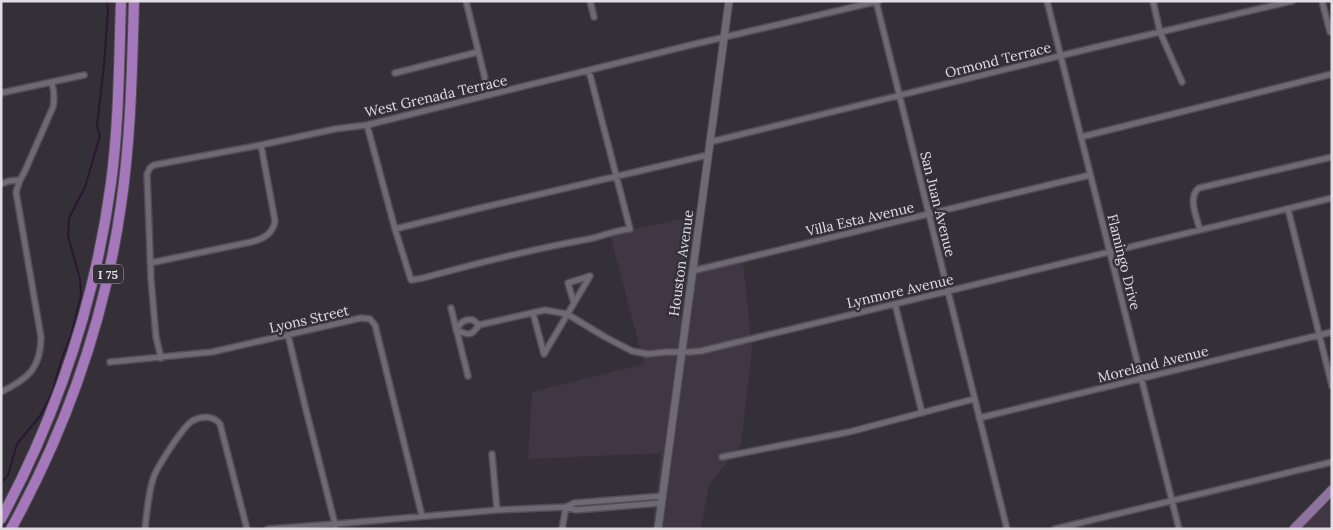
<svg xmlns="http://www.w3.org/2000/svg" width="1333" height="530" font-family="Lora,serif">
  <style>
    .built { fill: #403745 }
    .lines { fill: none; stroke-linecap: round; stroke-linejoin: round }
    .stream { stroke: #291831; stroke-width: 2 }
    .minor-casing { stroke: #534e56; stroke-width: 8 }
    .tertiary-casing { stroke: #534e56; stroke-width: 9 }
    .primary-casing { stroke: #534e56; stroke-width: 11 }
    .motorway-casing { stroke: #534e56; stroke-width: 12 }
    .minor { stroke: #6f6973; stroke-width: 5 }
    .tertiary { stroke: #6f6973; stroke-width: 7 }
    .primary { stroke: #8f729f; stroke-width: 9 }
    .motorway { stroke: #a578bc; stroke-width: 10 }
    .labels { text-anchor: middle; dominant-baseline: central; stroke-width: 5; stroke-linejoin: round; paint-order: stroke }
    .shield { fill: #352f38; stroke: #ada9b0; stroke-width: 1 }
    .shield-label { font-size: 12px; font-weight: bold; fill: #e1dde3 }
    .street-label { font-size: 14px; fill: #e1dde3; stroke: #352f38 }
  </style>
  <rect width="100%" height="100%" fill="#352f38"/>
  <path class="built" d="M 692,217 L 700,264 L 743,262 L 752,349 L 741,445 L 709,485 L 701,529 L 652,529 L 661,453 L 528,459 L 532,392 L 644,364 L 610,234 Z
    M 1332,498 L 1332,529 L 1302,529 Z"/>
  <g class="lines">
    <path class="stream" d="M 1,483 L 8,475 L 17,444 L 40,416 L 52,393 L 62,358 L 71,335 L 81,296 L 80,279 L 68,236 L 69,218 L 85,187 L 100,136 L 97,126 L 104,65 L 108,10 L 107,1"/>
    <g class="minor-casing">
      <path id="minor" d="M 466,1 L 489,95
        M 590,1 L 594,17
        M 876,1 L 1007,529
        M 1047,1 L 1179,529
        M 1153,1 L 1160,32 L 1182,82
        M 1322,1 L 1330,32
        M 395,73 L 478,52
        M 1,93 L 84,75
        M 367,125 L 395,229 L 411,280 L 423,278 C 478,263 532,249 589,239 C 603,236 616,230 630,229 L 589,71
        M 1081,137 L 1332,74
        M 710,142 L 1088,49 L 1292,1
        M 1,184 L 9,181 L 20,180
        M 1288,209 L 1332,386
        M 395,229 L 472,210 L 708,155
        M 1200,230 C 1197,218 1187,197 1199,188 L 1332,157
        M 150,263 L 251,242 C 263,239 273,234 275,221 L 261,145
        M 692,271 L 1090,175
        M 895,304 L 922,413
        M 451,308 L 468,376
        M 533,313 L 544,354 L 590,276 L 568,283 L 574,303
        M 479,325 L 473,320 C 464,319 461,322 456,330 C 468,335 471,337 479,325 L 545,310 L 567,314 L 605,337 L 632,351 L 648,354 L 666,352 L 690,352 L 701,351 L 1332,198
        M 288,335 L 305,406 L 335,524 L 335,529
        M 161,358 L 156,337 L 151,279 L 147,174 L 150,168 L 154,165 L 261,145 L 335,129 L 367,125 L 695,44 L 879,1
        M 110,362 L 212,352 L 361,318 L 370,319 L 375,325 L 422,516
        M 1,392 C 28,379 41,368 41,337 L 16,192 L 20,180 L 24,173 L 53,107 C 55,98 54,91 52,82
        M 979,418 L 1332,332
        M 492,454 L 497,510
        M 722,457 L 849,432 L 974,399
        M 566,507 L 574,503 L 662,496
        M 145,529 C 147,512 148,495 153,479 C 156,468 183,427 192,421 C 201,416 213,415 220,424 L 247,529
        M 268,529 L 335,524 L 497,510 L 566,507 L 576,510 L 661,503
        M 562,529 L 566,507
        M 1055,529 L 1332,462"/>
    </g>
    <g class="tertiary-casing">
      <path id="tertiary" d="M 658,529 L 729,1"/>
    </g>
    <g class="primary-casing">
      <path id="primary" d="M 1294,529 L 1332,490"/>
    </g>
    <g class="motorway-casing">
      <path id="motorway" d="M 1,519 C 58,413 95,302 111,183 C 119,123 119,62 121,1
        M 11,529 C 66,429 105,318 121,205 C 131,137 132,69 134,1"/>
    </g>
    <use href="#minor" class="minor"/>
    <use href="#tertiary" class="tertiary"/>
    <use href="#primary" class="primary"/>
    <use href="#motorway" class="motorway"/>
  </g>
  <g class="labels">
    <rect class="shield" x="93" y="264.5" width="30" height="19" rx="4"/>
    <g class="shield-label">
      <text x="108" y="274">I 75</text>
    </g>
    <g class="street-label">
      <text transform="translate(998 60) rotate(-14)">Ormond Terrace</text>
      <text transform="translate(436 96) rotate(-13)">West Grenada Terrace</text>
      <text transform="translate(938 204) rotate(76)">San Juan Avenue</text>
      <text transform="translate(860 219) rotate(-13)">Villa Esta Avenue</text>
      <text transform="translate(1124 262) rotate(76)">Flamingo Drive</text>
      <text transform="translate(681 263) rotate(-82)">Houston Avenue</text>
      <text transform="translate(900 291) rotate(-13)">Lynmore Avenue</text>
      <text transform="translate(309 319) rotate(-13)">Lyons Street</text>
      <text transform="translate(1153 364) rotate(-14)">Moreland Avenue</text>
    </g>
  </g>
  <rect width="1333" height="530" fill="none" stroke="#e1dde3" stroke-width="5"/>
</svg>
